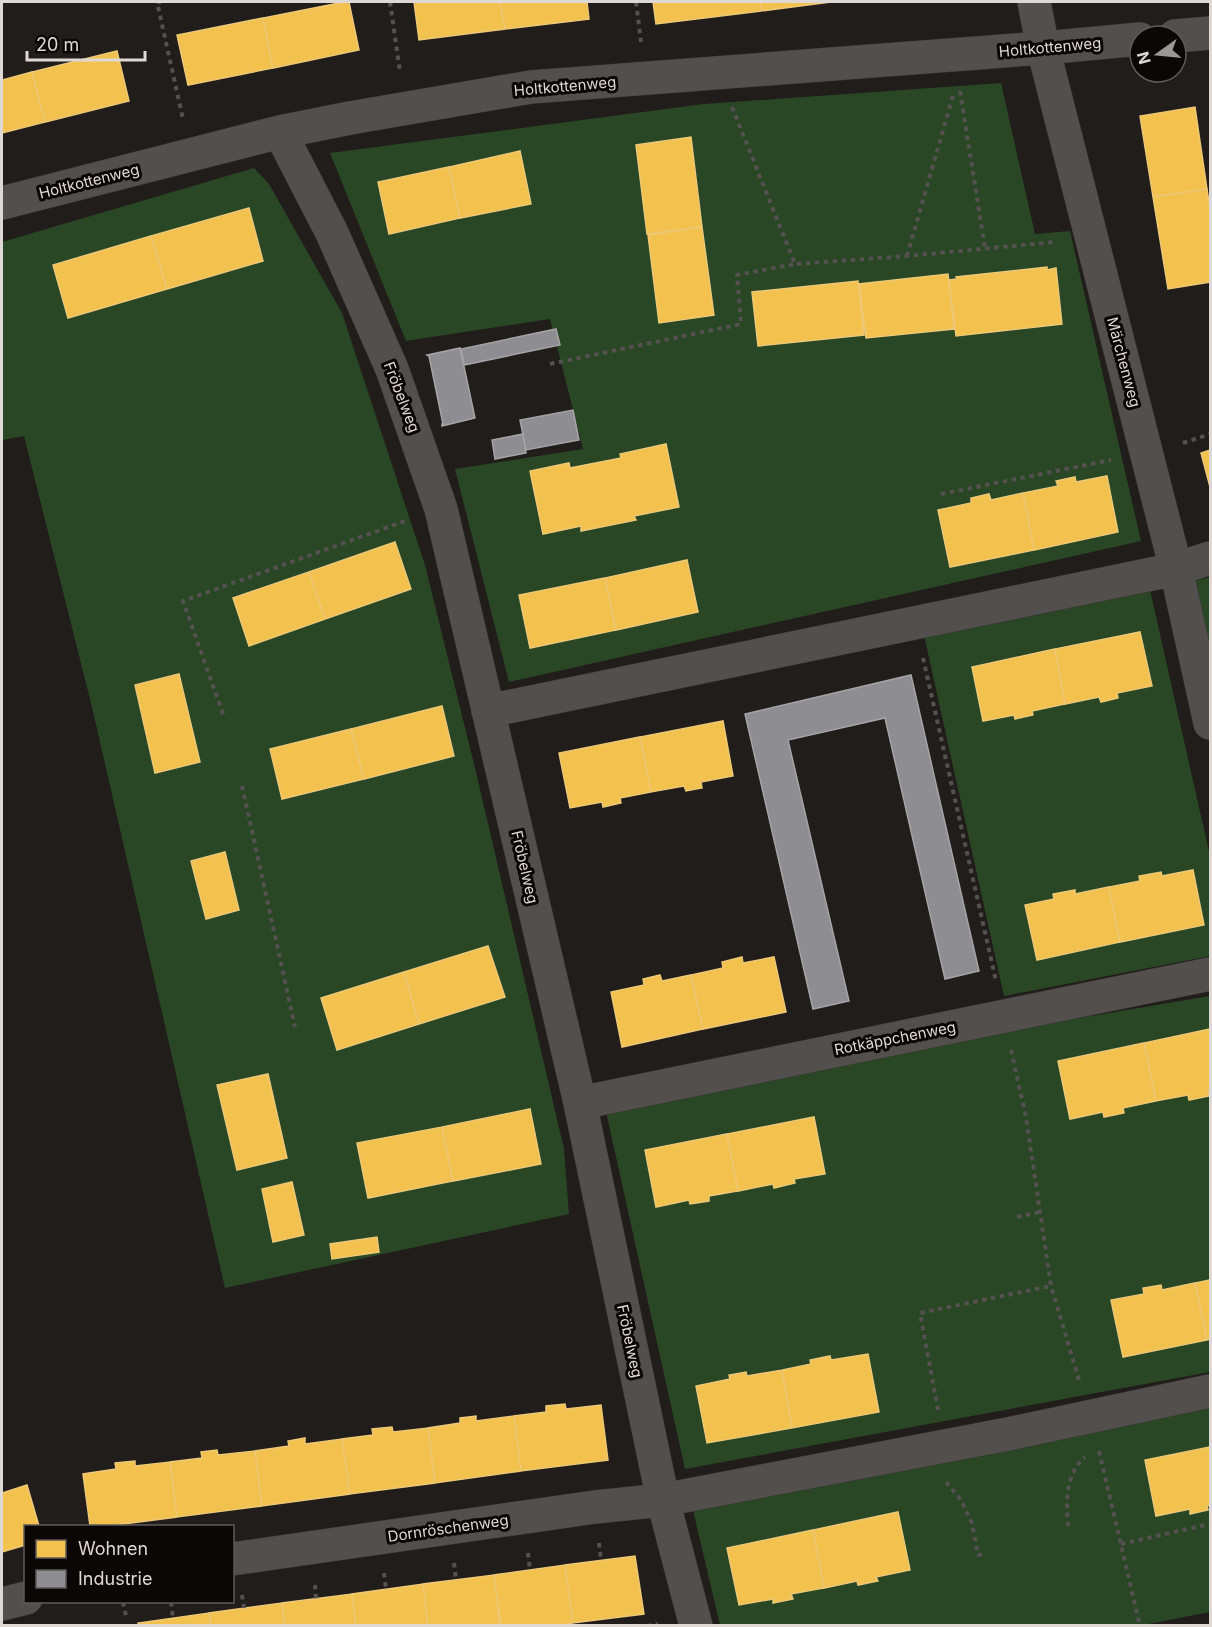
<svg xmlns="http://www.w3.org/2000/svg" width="1212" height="1627" font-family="Inter,sans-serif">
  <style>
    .green { fill: #294725 }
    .homes { fill: #f2c14e; stroke: #ecc877; stroke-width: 1.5 }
    .industry { fill: #8d8d92; stroke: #a6a4a6; stroke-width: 1.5 }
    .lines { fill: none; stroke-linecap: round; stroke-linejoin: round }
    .minor-casing { stroke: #3d3938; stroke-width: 34 }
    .path { stroke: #545150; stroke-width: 4; stroke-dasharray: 4.5 4.5; stroke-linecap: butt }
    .minor { stroke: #524f4c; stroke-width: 33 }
    .labels { text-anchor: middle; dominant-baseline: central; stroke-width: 6; stroke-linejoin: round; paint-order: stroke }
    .street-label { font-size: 15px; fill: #dfd9d6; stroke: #0b0706 }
  </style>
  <rect width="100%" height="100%" fill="#211d1a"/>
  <path class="green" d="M 1001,83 L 1035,234 L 1070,231 L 1141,541 L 509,682 L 455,469 L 583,449 L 550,319 L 406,341 L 330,153 L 704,104 Z
    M 254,168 L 269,184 L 342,313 L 425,565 L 475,768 L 564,1149 L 569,1214 L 225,1288 L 92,707 L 24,436 L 2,440 L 2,242 Z
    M 1210,577 L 1210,653 L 1193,581 Z
    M 1150,590 L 1210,856 L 1210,956 L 1004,996 L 924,635 Z
    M 1210,996 L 1210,1372 L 685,1469 L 603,1098 Z
    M 1210,1405 L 1210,1612 L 1138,1626 L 720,1625 L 692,1506 Z"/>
  <path class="homes" d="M 344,2 L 349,2 L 359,50 L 273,68 L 263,18 Z
    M 414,2 L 500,2 L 505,29 L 419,40 Z
    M 500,2 L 587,2 L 589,19 L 505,29 Z
    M 653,2 L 760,2 L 761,11 L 656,24 Z
    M 760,2 L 831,2 L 761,11 Z
    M 263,18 L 273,68 L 188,85 L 177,35 Z
    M 117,51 L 129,101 L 45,122 L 32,72 Z
    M 32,72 L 45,122 L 2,133 L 2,80 Z
    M 1195,107 L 1207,189 L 1153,197 L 1140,116 Z
    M 691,137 L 702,227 L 647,234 L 636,145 Z
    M 520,151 L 531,204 L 460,218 L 449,167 Z
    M 449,167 L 460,218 L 389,234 L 378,182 Z
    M 1207,189 L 1210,209 L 1210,282 L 1168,289 L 1153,197 Z
    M 249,208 L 263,261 L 167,289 L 151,236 Z
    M 702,227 L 714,315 L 659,323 L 648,235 Z
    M 151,236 L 167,289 L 68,318 L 53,265 Z
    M 1047,267 L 1047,270 L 1056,268 L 1062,324 L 956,336 L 949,280 L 957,279 L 956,277 Z
    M 948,274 L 954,329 L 866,338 L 859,284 Z
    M 858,281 L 864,335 L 758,346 L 752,292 Z
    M 666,444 L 679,507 L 634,516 L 636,520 L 581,531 L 581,526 L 543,534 L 530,471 L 569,463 L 570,468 L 621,458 L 620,454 Z
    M 1210,450 L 1210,487 L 1201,453 Z
    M 1107,476 L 1118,532 L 1034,550 L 1023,493 L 1058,486 L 1056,481 L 1075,477 L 1076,482 Z
    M 1023,493 L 1034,550 L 950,567 L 938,510 L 971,503 L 971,498 L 989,494 L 991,500 Z
    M 395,542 L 411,589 L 325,619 L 309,572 Z
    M 687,560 L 698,612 L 616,630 L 605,578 Z
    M 309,572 L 325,619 L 249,646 L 233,598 Z
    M 605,578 L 616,630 L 530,648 L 519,595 Z
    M 1140,632 L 1152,686 L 1117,693 L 1118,698 L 1101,702 L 1099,697 L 1065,704 L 1055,649 Z
    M 1055,649 L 1065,704 L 1032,711 L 1033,715 L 1015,719 L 1014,715 L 983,721 L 972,667 Z
    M 179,674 L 200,762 L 155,773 L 135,685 Z
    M 442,706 L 454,756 L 364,779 L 351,729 Z
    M 723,721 L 733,776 L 701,782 L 702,788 L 686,791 L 684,786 L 651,792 L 640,737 Z
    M 351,729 L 364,779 L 282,799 L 270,749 Z
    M 640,737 L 651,792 L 620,798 L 621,803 L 603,807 L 602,802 L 570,808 L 559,753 Z
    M 225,852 L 239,910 L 206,919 L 191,861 Z
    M 1193,870 L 1204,925 L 1120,942 L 1109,887 L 1140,881 L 1139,876 L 1161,872 L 1162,876 Z
    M 1109,887 L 1120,942 L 1037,960 L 1025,905 L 1054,899 L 1053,894 L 1075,890 L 1075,894 Z
    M 488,946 L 505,997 L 419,1024 L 404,972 Z
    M 742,957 L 743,963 L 774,957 L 786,1012 L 703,1029 L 691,975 L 723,968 L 722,962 Z
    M 404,972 L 419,1024 L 337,1050 L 321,998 Z
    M 660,975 L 662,981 L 691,975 L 703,1029 L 622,1047 L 611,992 L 644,985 L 643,979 Z
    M 1210,1029 L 1210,1090 L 1208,1091 L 1209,1096 L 1189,1100 L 1188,1095 L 1156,1101 L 1144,1043 Z
    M 1144,1043 L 1156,1101 L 1123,1108 L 1124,1113 L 1104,1117 L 1103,1112 L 1070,1119 L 1058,1061 Z
    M 268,1074 L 287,1158 L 237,1170 L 217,1085 Z
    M 530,1109 L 541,1164 L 453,1181 L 442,1127 Z
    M 814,1117 L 825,1174 L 794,1179 L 795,1183 L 774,1188 L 773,1184 L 738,1191 L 727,1134 Z
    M 442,1127 L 453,1181 L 368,1198 L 357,1143 Z
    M 727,1134 L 738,1191 L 709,1196 L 709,1201 L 690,1204 L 689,1200 L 656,1207 L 645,1150 Z
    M 292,1182 L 304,1235 L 273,1242 L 262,1189 Z
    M 377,1237 L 379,1252 L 332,1259 L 330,1244 Z
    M 1210,1280 L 1210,1339 L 1207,1340 L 1195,1283 Z
    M 1195,1283 L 1207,1340 L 1123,1357 L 1111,1300 L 1144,1294 L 1143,1288 L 1161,1285 L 1162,1290 Z
    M 868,1354 L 879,1412 L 792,1428 L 782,1370 L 811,1364 L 810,1360 L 830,1356 L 831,1360 Z
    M 782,1370 L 792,1428 L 707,1443 L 696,1386 L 730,1379 L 729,1375 L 746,1372 L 747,1376 Z
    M 565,1404 L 566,1409 L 601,1405 L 608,1460 L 521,1471 L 514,1416 L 546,1412 L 546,1406 Z
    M 476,1416 L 476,1421 L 514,1416 L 521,1471 L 435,1483 L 428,1428 L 460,1423 L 460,1418 Z
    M 392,1427 L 393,1432 L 428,1428 L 435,1483 L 350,1494 L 342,1439 L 373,1435 L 372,1429 Z
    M 305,1438 L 305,1444 L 342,1439 L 350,1494 L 262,1506 L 255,1451 L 289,1446 L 288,1441 Z
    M 1210,1447 L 1210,1505 L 1207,1506 L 1208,1510 L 1190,1514 L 1190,1509 L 1156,1516 L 1145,1460 Z
    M 217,1450 L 218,1455 L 255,1451 L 262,1506 L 177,1517 L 170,1462 L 202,1458 L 201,1452 Z
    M 135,1461 L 135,1466 L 170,1462 L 177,1517 L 108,1526 L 90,1526 L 83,1474 L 116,1469 L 115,1463 Z
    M 27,1485 L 39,1526 L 26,1526 L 26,1545 L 2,1552 L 2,1493 Z
    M 898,1512 L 910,1570 L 876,1577 L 878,1581 L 858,1585 L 857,1581 L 824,1588 L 813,1530 Z
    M 813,1530 L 824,1588 L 791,1594 L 793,1599 L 773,1603 L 773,1599 L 739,1605 L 727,1548 Z
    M 635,1556 L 644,1614 L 573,1623 L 565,1565 Z
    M 565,1565 L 573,1623 L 557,1626 L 501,1626 L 494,1575 Z
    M 494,1575 L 500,1626 L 428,1626 L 423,1584 Z
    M 423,1584 L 428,1626 L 356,1626 L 352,1594 Z
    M 352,1594 L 356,1626 L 285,1626 L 282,1603 Z
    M 282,1603 L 285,1626 L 211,1626 L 209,1613 Z
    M 209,1613 L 211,1626 L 139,1626 L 138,1623 Z"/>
  <path class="industry" d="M 556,329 L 560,345 L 464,365 L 461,349 Z
    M 460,348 L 475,418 L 442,426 L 442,424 L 443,424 L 429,356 L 427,355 Z
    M 573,410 L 579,440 L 526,450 L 520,420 Z
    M 523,434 L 526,453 L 495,459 L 492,440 Z
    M 911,675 L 979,971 L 945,979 L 885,718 L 788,740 L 849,1001 L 813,1009 L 745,714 Z"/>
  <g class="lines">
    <g class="minor-casing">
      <path id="minor" d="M 1034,2 L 1043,48 L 1176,569 L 1210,723
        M 1175,36 L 1210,33
        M 280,132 L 332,233 L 392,369 L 441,509 L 580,1103 L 663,1500 L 696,1626
        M 2,203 L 280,132 L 350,118 L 531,87 L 1043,48 L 1140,39
        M 488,711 L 1176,569 L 1210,558
        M 580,1103 L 1210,974
        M 232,1559 L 595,1507 L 663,1500 L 1008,1434 L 1210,1391
        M 2,1604 L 26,1598"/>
    </g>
    <path class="path" d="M 161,2 L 157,2 L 183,119
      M 390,2 L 400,72
      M 636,2 L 641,42
      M 960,91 L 985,248
      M 732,107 L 795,264 L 907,256 L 1055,242
      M 907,256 L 954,92
      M 550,364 L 741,324 L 737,275 L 795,264
      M 1183,443 L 1210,434
      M 941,494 L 1111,460
      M 923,658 L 996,981
      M 223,714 L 183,601 L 405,521
      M 242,786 L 295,1027
      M 1011,1050 L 1026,1117 L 1051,1286 L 1079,1380
      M 1017,1217 L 1041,1212
      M 938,1410 L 920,1313 L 1051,1286
      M 1099,1451 L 1140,1626
      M 946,1482 L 961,1500 L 972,1523 L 978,1555 L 985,1554
      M 1068,1526 C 1066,1502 1065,1474 1085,1457
      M 599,1543 L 601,1560
      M 1121,1544 L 1210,1524
      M 528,1553 L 530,1570
      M 454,1563 L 456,1580
      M 384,1573 L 386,1589
      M 315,1585 L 316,1599
      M 242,1595 L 244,1608
      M 123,1602 L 126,1616
      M 171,1602 L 173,1618
      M 647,1626 L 658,1624"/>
    <use href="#minor" class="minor"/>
  </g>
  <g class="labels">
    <g class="street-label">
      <text transform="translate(1050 47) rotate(-5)">Holtkottenweg</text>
      <text transform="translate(565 86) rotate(-5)">Holtkottenweg</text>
      <text transform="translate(89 181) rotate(-14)">Holtkottenweg</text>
      <text transform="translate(1124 362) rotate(75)">Märchenweg</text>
      <text transform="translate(402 397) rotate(69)">Fröbelweg</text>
      <text transform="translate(525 867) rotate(77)">Fröbelweg</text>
      <text transform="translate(895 1038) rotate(-11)">Rotkäppchenweg</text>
      <text transform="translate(630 1341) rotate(78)">Fröbelweg</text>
      <text transform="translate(448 1528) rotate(-8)">Dornröschenweg</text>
    </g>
  </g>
  <rect width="1212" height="1627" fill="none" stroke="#dfd9d6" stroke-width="6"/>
  <rect x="24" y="1525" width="210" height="78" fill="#0b0706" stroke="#605b59" stroke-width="1.5"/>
  <rect x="36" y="1540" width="30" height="18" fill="#f2c14e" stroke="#605b59" stroke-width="1.5"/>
  <text x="78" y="1555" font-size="18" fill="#dfd9d6">Wohnen</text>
  <rect x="36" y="1570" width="30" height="18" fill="#8d8d92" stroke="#605b59" stroke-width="1.5"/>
  <text x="78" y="1585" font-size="18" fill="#dfd9d6">Industrie</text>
  <g transform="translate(1158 54) rotate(255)"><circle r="28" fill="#0b0706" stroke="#605b59" stroke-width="1.5"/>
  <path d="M0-4.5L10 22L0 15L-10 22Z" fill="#9c9794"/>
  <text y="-9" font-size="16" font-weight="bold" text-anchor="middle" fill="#dfd9d6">N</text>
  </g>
  <path d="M27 51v9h118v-9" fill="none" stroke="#dfd9d6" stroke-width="3"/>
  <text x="36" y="51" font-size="18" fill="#dfd9d6" stroke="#0b0706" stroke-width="4.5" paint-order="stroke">20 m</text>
</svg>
